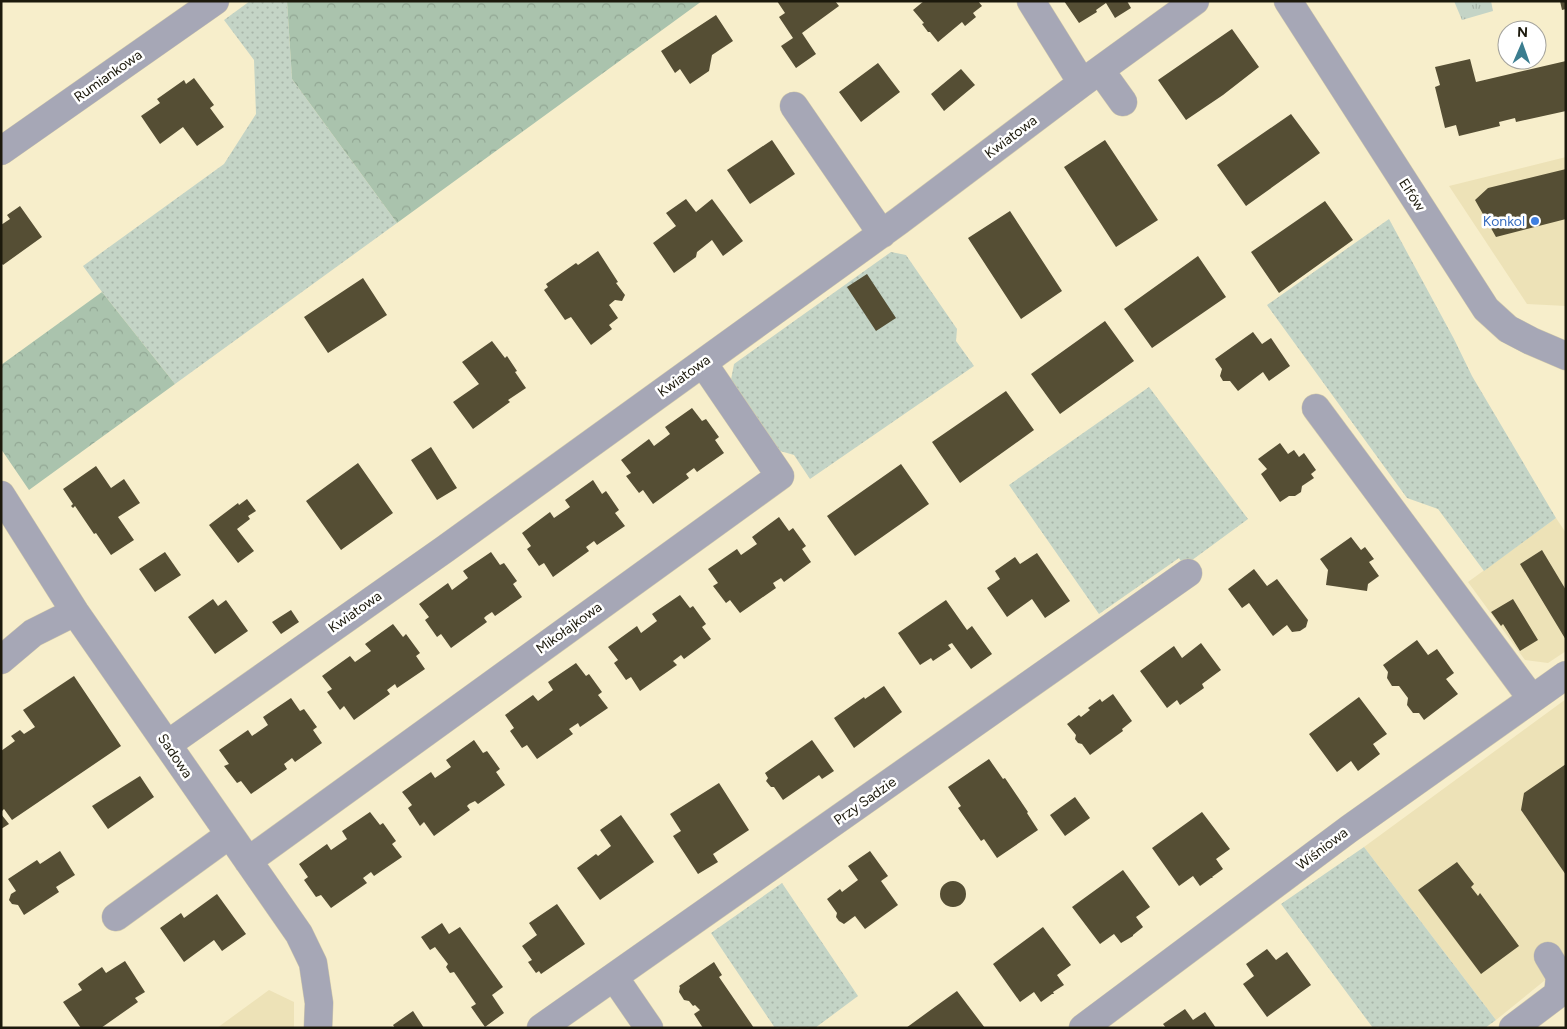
<svg xmlns="http://www.w3.org/2000/svg" width="1567" height="1029" font-family="Figtree,sans-serif">
  <style>
    .built { fill: #ede2b7 }
    .grass { fill: url(#grass-dots) }
    .forest { fill: url(#forest-crowns) }
    .park { fill: url(#park-tufts) }
    .building { fill: #554e34 }
    .lines { fill: none; stroke-linecap: round; stroke-linejoin: round }
    .minor-casing { stroke: #d4ccac; stroke-width: 29 }
    .minor { stroke: #a6a7b6; stroke-width: 28 }
    .shop-dot { fill: #3f7fe0; stroke: #fff; stroke-width: 2 }
    .labels { text-anchor: middle; dominant-baseline: central; stroke-width: 5; stroke-linejoin: round; paint-order: stroke }
    .street-label { font-size: 14px; fill: #1c190c; stroke: #fff }
    .shop-label { font-size: 14px; fill: #366cbe; stroke: #fff; text-anchor: end }
  </style>
  <defs>
    <pattern id="grass-dots" width="8" height="8" patternUnits="userSpaceOnUse" patternTransform="scale(1.25)"><rect width="8" height="8" fill="#c4d4c6"/><path d="M2 2h.1M6 6h.1" fill="none" stroke="#a8b5a9" stroke-width="1.8" stroke-linecap="round"/></pattern>
    <pattern id="forest-crowns" width="20" height="18" patternUnits="userSpaceOnUse" patternTransform="scale(1.25)"><rect width="20" height="18" fill="#aac3ad"/><path d="M2 6a3 3 0 1 1 6 0M12 15a3 3 0 1 1 6 0" fill="none" stroke="#92a794"/></pattern>
    <pattern id="park-tufts" width="24" height="20" patternUnits="userSpaceOnUse" patternTransform="scale(1.25)"><rect width="24" height="20" fill="#c4d4c6"/><path d="M3 7l-1-3M5 7V3M7 7l1-3M15 17l-1-3M17 17v-4M19 17l1-3" fill="none" stroke="#a8b5a9"/></pattern>
  </defs>
  <rect width="100%" height="100%" fill="#f7eecb"/>
  <path class="built" d="M 1566,157 L 1566,306 L 1527,304 L 1449,186 Z
    M 1556,518 L 1566,533 L 1566,651 L 1548,663 L 1525,660 L 1468,582 Z
    M 1566,699 L 1566,989 L 1549,977 L 1496,1020 L 1364,847 Z
    M 269,990 L 294,1002 L 294,1028 L 217,1028 Z"/>
  <path class="grass" d="M 250,1 L 287,1 L 292,79 L 397,223 L 175,384 L 102,292 L 83,266 L 224,164 L 256,114 L 254,60 L 224,20 Z
    M 1389,219 L 1454,339 L 1472,376 L 1556,518 L 1484,571 L 1438,509 L 1407,498 L 1267,305 Z
    M 891,252 L 906,255 L 957,329 L 956,341 L 974,366 L 810,479 L 794,455 L 780,451 L 731,380 L 734,364 Z
    M 1149,387 L 1248,519 L 1184,566 L 1179,558 L 1099,614 L 1009,485 Z
    M 1364,847 L 1496,1020 L 1485,1028 L 1373,1028 L 1281,904 Z
    M 782,883 L 858,996 L 815,1028 L 775,1028 L 711,933 Z"/>
  <path class="forest" d="M 287,1 L 702,1 L 397,223 L 292,79 Z
    M 102,292 L 175,384 L 29,490 L 1,449 L 1,365 Z"/>
  <path class="park" d="M 1454,1 L 1491,1 L 1493,11 L 1462,20 Z"/>
  <path class="building" d="M 777,1 L 835,1 L 839,6 L 802,33 L 816,54 L 796,68 L 781,46 L 793,38 L 779,17 L 785,13 Z
    M 924,1 L 978,1 L 982,6 L 973,13 L 976,17 L 965,26 L 962,22 L 938,42 L 930,32 L 928,32 L 922,24 L 924,23 L 913,10 Z
    M 1064,1 L 1127,1 L 1131,8 L 1115,18 L 1106,3 L 1096,10 L 1097,12 L 1079,23 Z
    M 1560,1 L 1566,1 L 1566,9 L 1562,10 Z
    M 716,15 L 733,41 L 712,55 L 709,71 L 690,84 L 680,69 L 675,73 L 661,51 Z
    M 1232,29 L 1259,67 L 1223,95 L 1186,120 L 1158,80 Z
    M 1470,59 L 1476,82 L 1566,61 L 1566,111 L 1516,122 L 1515,118 L 1499,122 L 1500,126 L 1459,136 L 1456,125 L 1445,128 L 1435,87 L 1440,85 L 1435,67 Z
    M 878,63 L 900,92 L 861,122 L 839,92 Z
    M 961,69 L 975,85 L 944,111 L 931,94 Z
    M 194,78 L 214,105 L 210,108 L 224,127 L 197,146 L 183,127 L 160,144 L 141,116 L 160,103 L 157,99 L 184,80 L 186,84 Z
    M 1291,114 L 1320,153 L 1246,206 L 1217,165 Z
    M 772,140 L 795,174 L 750,204 L 727,170 Z
    M 1105,140 L 1158,220 L 1116,247 L 1064,167 Z
    M 1566,169 L 1566,219 L 1496,237 L 1475,200 L 1488,188 Z
    M 686,199 L 696,212 L 712,199 L 743,241 L 723,256 L 712,240 L 697,252 L 696,257 L 674,273 L 653,243 L 676,226 L 666,213 Z
    M 1325,201 L 1353,240 L 1279,293 L 1251,252 Z
    M 20,206 L 42,237 L 3,265 L 1,263 L 1,225 L 10,219 L 7,215 Z
    M 1010,211 L 1062,291 L 1021,319 L 968,238 Z
    M 598,251 L 618,282 L 616,283 L 625,295 L 622,301 L 615,300 L 609,305 L 618,318 L 609,325 L 612,329 L 591,345 L 571,317 L 565,320 L 544,290 L 548,287 L 546,284 L 576,263 L 578,265 Z
    M 1198,256 L 1226,297 L 1152,348 L 1124,309 Z
    M 867,274 L 896,318 L 876,331 L 847,287 Z
    M 363,278 L 387,315 L 328,353 L 304,317 Z
    M 1105,321 L 1134,361 L 1060,414 L 1031,374 Z
    M 1253,332 L 1262,344 L 1271,338 L 1290,366 L 1269,381 L 1263,372 L 1238,391 L 1230,381 L 1223,381 L 1220,376 L 1222,369 L 1215,359 Z
    M 492,341 L 505,358 L 507,356 L 517,371 L 515,372 L 526,388 L 508,400 L 510,402 L 473,429 L 453,402 L 479,384 L 462,362 Z
    M 1006,391 L 1034,430 L 960,483 L 932,442 Z
    M 692,408 L 702,421 L 706,419 L 719,437 L 715,440 L 724,453 L 697,472 L 694,468 L 686,474 L 689,478 L 653,504 L 643,490 L 639,493 L 626,476 L 631,473 L 621,460 L 649,439 L 654,446 L 670,434 L 665,427 Z
    M 1280,443 L 1288,454 L 1294,450 L 1299,457 L 1304,453 L 1316,470 L 1311,474 L 1314,478 L 1302,486 L 1301,492 L 1295,496 L 1289,496 L 1280,502 L 1261,474 L 1267,469 L 1258,459 Z
    M 431,447 L 457,488 L 437,500 L 411,460 Z
    M 358,463 L 393,513 L 341,550 L 306,501 Z
    M 901,464 L 929,504 L 855,556 L 827,516 Z
    M 96,466 L 111,488 L 124,479 L 140,503 L 118,517 L 134,540 L 111,555 L 96,533 L 94,534 L 75,506 L 73,508 L 71,506 L 73,504 L 63,489 Z
    M 593,480 L 602,494 L 606,491 L 619,510 L 615,513 L 625,526 L 597,545 L 594,541 L 586,547 L 589,551 L 553,577 L 544,563 L 539,566 L 527,549 L 531,546 L 522,533 L 550,512 L 554,518 L 570,507 L 565,500 Z
    M 247,499 L 256,511 L 248,516 L 250,519 L 237,529 L 254,551 L 238,563 L 209,525 L 238,503 L 239,505 Z
    M 779,517 L 789,531 L 793,528 L 806,546 L 802,549 L 811,562 L 784,582 L 781,578 L 773,583 L 776,588 L 740,613 L 730,600 L 726,603 L 713,586 L 718,583 L 708,569 L 737,549 L 741,555 L 757,544 L 752,537 Z
    M 1351,537 L 1361,550 L 1365,547 L 1374,559 L 1369,562 L 1379,576 L 1368,584 L 1367,591 L 1326,585 L 1328,570 L 1320,559 Z
    M 1542,550 L 1566,590 L 1566,640 L 1520,564 Z
    M 165,552 L 181,575 L 155,592 L 139,569 Z
    M 491,552 L 500,565 L 504,563 L 517,581 L 513,584 L 522,597 L 495,616 L 492,612 L 486,616 L 484,618 L 487,622 L 451,648 L 441,634 L 437,637 L 425,620 L 429,617 L 419,604 L 448,583 L 452,590 L 468,578 L 463,571 Z
    M 1037,553 L 1070,601 L 1045,618 L 1032,599 L 1007,617 L 987,588 L 1000,579 L 995,571 L 1015,557 L 1020,564 Z
    M 1254,569 L 1267,586 L 1277,579 L 1308,620 L 1306,627 L 1300,631 L 1292,632 L 1287,625 L 1273,636 L 1249,603 L 1242,608 L 1228,589 Z
    M 680,595 L 690,608 L 693,606 L 706,624 L 702,627 L 711,639 L 684,659 L 681,655 L 673,661 L 677,665 L 640,691 L 631,677 L 626,680 L 614,663 L 618,660 L 608,647 L 637,626 L 641,633 L 657,621 L 652,614 Z
    M 213,599 L 218,606 L 226,600 L 248,631 L 215,654 L 188,617 Z
    M 1513,599 L 1538,640 L 1520,651 L 1503,624 L 1501,626 L 1491,612 Z
    M 946,600 L 967,630 L 972,626 L 992,654 L 971,669 L 952,643 L 948,645 L 951,649 L 933,661 L 931,658 L 920,665 L 898,633 Z
    M 291,610 L 299,622 L 281,634 L 272,622 Z
    M 393,624 L 403,637 L 406,634 L 420,653 L 416,656 L 425,669 L 397,688 L 395,684 L 387,690 L 390,694 L 354,720 L 344,706 L 340,710 L 327,692 L 332,689 L 322,676 L 350,656 L 355,662 L 371,651 L 365,644 Z
    M 1417,640 L 1428,655 L 1437,649 L 1454,673 L 1446,679 L 1458,694 L 1424,720 L 1419,713 L 1413,713 L 1407,705 L 1408,698 L 1399,686 L 1392,686 L 1387,678 L 1388,672 L 1383,665 Z
    M 1201,643 L 1221,670 L 1202,684 L 1204,688 L 1180,705 L 1177,700 L 1167,708 L 1140,671 L 1174,646 L 1182,658 Z
    M 576,663 L 586,676 L 589,674 L 602,692 L 598,695 L 608,708 L 580,727 L 578,723 L 569,729 L 573,734 L 537,759 L 527,745 L 522,748 L 510,731 L 514,728 L 505,715 L 533,695 L 538,701 L 553,690 L 548,682 Z
    M 74,676 L 121,746 L 12,820 L 4,809 L 1,812 L 1,751 L 15,741 L 11,736 L 20,730 L 24,734 L 35,727 L 23,710 Z
    M 884,686 L 902,712 L 854,748 L 834,718 L 864,697 L 865,699 Z
    M 1113,694 L 1132,721 L 1122,729 L 1123,731 L 1090,755 L 1082,744 L 1078,743 L 1075,739 L 1076,735 L 1067,724 L 1079,715 L 1081,717 L 1090,710 L 1088,708 L 1100,699 L 1102,702 Z
    M 1359,697 L 1387,734 L 1373,744 L 1380,754 L 1358,771 L 1351,761 L 1337,772 L 1309,734 Z
    M 291,698 L 300,711 L 304,709 L 317,727 L 313,730 L 322,743 L 295,762 L 292,758 L 284,764 L 287,769 L 251,794 L 241,781 L 237,783 L 224,766 L 229,764 L 219,750 L 248,730 L 252,736 L 268,725 L 263,717 Z
    M 474,740 L 483,753 L 487,751 L 500,769 L 496,772 L 505,785 L 478,804 L 475,801 L 469,804 L 467,806 L 470,810 L 434,836 L 424,822 L 420,826 L 408,808 L 412,805 L 402,792 L 431,772 L 435,778 L 451,767 L 446,760 Z
    M 812,740 L 834,771 L 822,779 L 819,775 L 783,800 L 774,787 L 771,787 L 766,781 L 768,778 L 765,773 Z
    M 989,759 L 1003,779 L 1005,778 L 1028,812 L 1027,813 L 1038,830 L 997,858 L 984,839 L 981,841 L 958,808 L 961,806 L 948,787 Z
    M 1566,764 L 1566,875 L 1521,810 L 1524,793 Z
    M 140,776 L 154,797 L 108,829 L 92,806 Z
    M 719,783 L 749,830 L 713,854 L 718,862 L 698,874 L 673,836 L 681,831 L 670,814 Z
    M 1075,797 L 1090,818 L 1065,836 L 1050,815 Z
    M 370,812 L 380,825 L 383,823 L 396,841 L 392,844 L 402,857 L 374,876 L 371,872 L 363,878 L 367,883 L 331,908 L 321,895 L 316,897 L 304,880 L 308,877 L 299,864 L 327,844 L 331,850 L 347,839 L 342,831 Z
    M 1202,812 L 1230,849 L 1216,859 L 1223,869 L 1212,877 L 1213,878 L 1211,878 L 1200,886 L 1193,876 L 1179,886 L 1152,848 Z
    M 1,814 L 9,824 L 1,829 Z
    M 621,815 L 654,862 L 600,900 L 577,868 L 596,854 L 598,856 L 611,846 L 600,830 Z
    M 60,851 L 75,875 L 56,887 L 59,892 L 24,915 L 18,905 L 12,904 L 9,900 L 11,894 L 16,891 L 8,879 L 37,860 L 40,864 Z
    M 870,851 L 888,876 L 881,881 L 898,905 L 865,929 L 855,916 L 844,924 L 839,921 L 836,917 L 837,913 L 827,899 L 840,889 L 842,892 L 858,880 L 848,866 Z
    M 1457,862 L 1474,884 L 1471,887 L 1478,896 L 1480,893 L 1519,946 L 1481,974 L 1418,890 Z
    M 1123,870 L 1150,907 L 1136,917 L 1143,927 L 1133,935 L 1133,936 L 1121,943 L 1114,934 L 1100,944 L 1072,907 Z
    M940 894a13 13 0 1 1 26 0a13 13 0 1 1-26 0Z
    M 217,894 L 246,934 L 222,951 L 214,940 L 184,962 L 160,928 L 181,913 L 184,918 Z
    M 557,904 L 585,944 L 541,974 L 539,971 L 536,973 L 528,962 L 532,960 L 522,946 L 537,935 L 529,923 Z
    M 442,923 L 449,934 L 460,927 L 503,987 L 492,995 L 504,1013 L 485,1027 L 471,1007 L 476,1004 L 454,972 L 450,973 L 446,967 L 448,964 L 435,947 L 430,950 L 421,937 Z
    M 1043,927 L 1071,965 L 1057,975 L 1064,985 L 1053,992 L 1054,994 L 1052,994 L 1041,1002 L 1034,992 L 1020,1002 L 993,964 Z
    M 1267,949 L 1276,960 L 1287,952 L 1311,985 L 1267,1017 L 1243,984 L 1254,976 L 1246,964 Z
    M 125,961 L 145,992 L 135,998 L 138,1002 L 101,1028 L 81,1028 L 63,1002 L 82,990 L 78,984 L 89,976 L 102,967 L 106,973 Z
    M 714,962 L 722,975 L 719,977 L 754,1028 L 703,1028 L 694,1014 L 700,1010 L 695,1005 L 693,1006 L 689,1001 L 684,1000 L 679,992 L 680,987 L 679,986 Z
    M 957,991 L 985,1028 L 906,1028 L 932,1009 Z
    M 1185,1009 L 1193,1020 L 1205,1012 L 1216,1028 L 1166,1028 L 1163,1024 Z
    M 413,1011 L 424,1028 L 395,1028 L 393,1025 Z"/>
  <g class="lines">
    <g class="minor-casing">
      <path id="minor" d="M 1031,1 L 1082,83
        M 1288,1 L 1486,309 L 1508,329 L 1531,341 L 1566,356
        M 1100,70 L 1123,102
        M 794,106 L 882,234
        M 1,151 L 215,1
        M 1316,408 L 1532,699
        M 1,495 L 75,612 L 299,934 L 313,963 L 319,1003 L 318,1028
        M 1,660 L 33,633 L 75,612
        M 168,744 L 445,549 L 899,221 L 1082,83 L 1195,1
        M 248,861 L 780,476 L 703,363
        M 116,917 L 229,835
        M 614,977 L 649,1028
        M 541,1028 L 1188,573
        M 1083,1028 L 1349,829 L 1566,675
        M 1513,1028 L 1558,994 L 1560,976 L 1548,956"/>
    </g>
    <use href="#minor" class="minor"/>
  </g>
  <circle class="shop-dot" cx="1535" cy="221" r="5"/>
  <g class="labels">
    <g class="street-label">
      <text transform="translate(108 76) rotate(-35)">Rumiankowa</text>
      <text transform="translate(1011 137) rotate(-37)">Kwiatowa</text>
      <text transform="translate(1412 195) rotate(57)">Elfów</text>
      <text transform="translate(684 376) rotate(-36)">Kwiatowa</text>
      <text transform="translate(355 612) rotate(-35)">Kwiatowa</text>
      <text transform="translate(569 628) rotate(-36)">Mikołajkowa</text>
      <text transform="translate(175 756) rotate(56)">Sadowa</text>
      <text transform="translate(865 801) rotate(-35)">Przy Sadzie</text>
      <text transform="translate(1322 849) rotate(-37)">Wiśniowa</text>
    </g>
    <g class="shop-label">
      <text x="1525" y="221">Konkol</text>
    </g>
  </g>
  <rect width="1567" height="1029" fill="none" stroke="#1c190c" stroke-width="5"/>
  <g transform="translate(1522 45) rotate(2)"><circle r="24" fill="#ffffff" stroke="#a4a39e"/>
  <path d="M0-4L9 19L0 12L-9 19Z" fill="#3b7d8f"/>
  <text y="-8" font-size="14" font-weight="bold" text-anchor="middle" fill="#1c190c">N</text>
  </g>
</svg>
